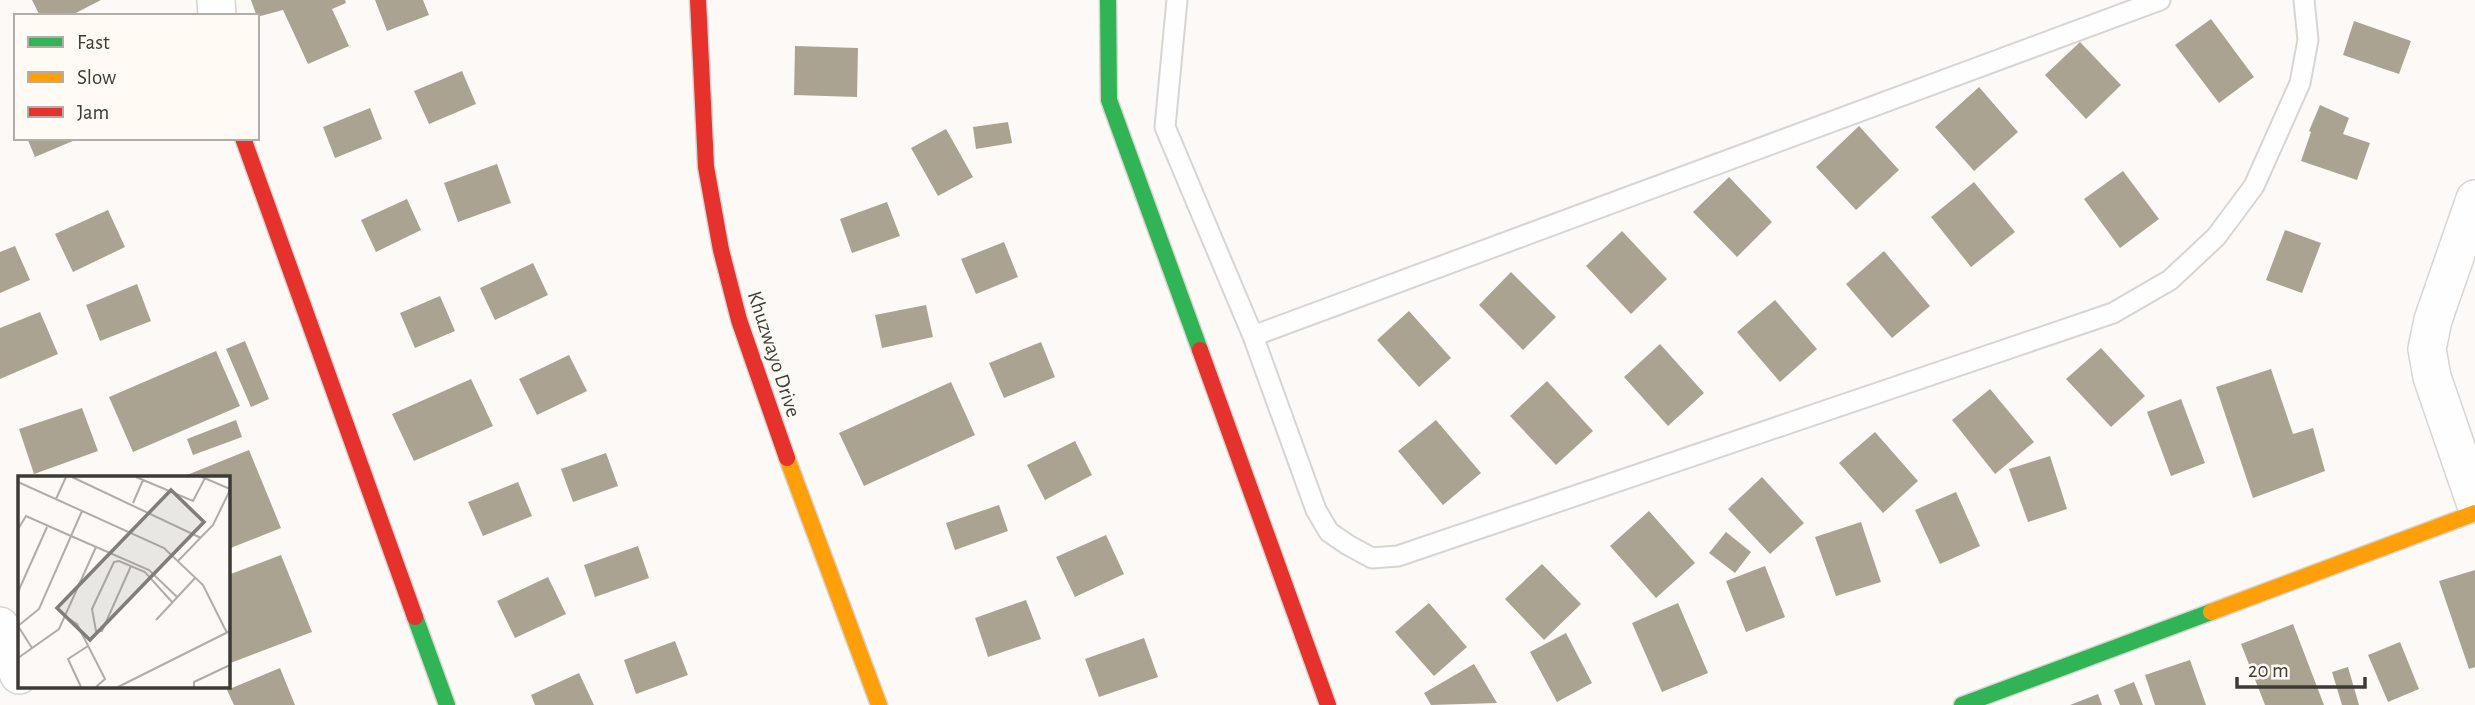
<svg xmlns="http://www.w3.org/2000/svg" width="2475" height="705" font-family="'Alegreya Sans',sans-serif">
  <style>
    .building { fill: #aba392 }
    .lines { fill: none; stroke-linecap: round; stroke-linejoin: round }
    .lane-casing { stroke: #d8d5d1; stroke-width: 23 }
    .street-casing { stroke: #d8d5d1; stroke-width: 40 }
    .fast-casing { stroke: #d8d5d1; stroke-width: 19 }
    .slow-casing { stroke: #d8d5d1; stroke-width: 19 }
    .jam-casing { stroke: #d8d5d1; stroke-width: 19 }
    .lane { stroke: #fffefe; stroke-width: 19 }
    .street { stroke: #fffefe; stroke-width: 37 }
    .fast { stroke: #30b455; stroke-width: 16 }
    .slow { stroke: #ff9f0a; stroke-width: 16 }
    .jam { stroke: #e5322d; stroke-width: 16 }
    .labels { text-anchor: middle; dominant-baseline: central; stroke-width: 7; stroke-linejoin: round; paint-order: stroke }
    .street-label { font-size: 21px; fill: #3e3b36; stroke: #fffaf3 }
    .inset-road { fill: none; stroke: #b0ada9; stroke-width: 2 }
    .view { fill: #807e79; fill-opacity: 0.15; stroke: #807e79; stroke-width: 3.5 }
    .inset-edge { fill: none; stroke: #3e3b36; stroke-width: 3.5 }
  </style>
  <rect width="100%" height="100%" fill="#fcf9f6"/>
  <path class="building" d="M 32,0 L 101,0 L 70,16 L 40,16 Z
    M 251,0 L 345,0 L 346,3 L 332,9 L 349,46 L 308,64 L 283,10 L 257,17 Z
    M 375,0 L 423,0 L 429,15 L 387,31 Z
    M 2211,19 L 2254,77 L 2219,103 L 2175,45 Z
    M 2354,21 L 2411,41 L 2399,74 L 2343,55 Z
    M 2080,42 L 2121,85 L 2086,119 L 2045,75 Z
    M 795,46 L 858,48 L 857,97 L 794,95 Z
    M 462,71 L 476,104 L 429,124 L 414,91 Z
    M 1979,87 L 2018,132 L 1974,171 L 1935,127 Z
    M 2320,105 L 2349,118 L 2343,134 L 2370,143 L 2357,180 L 2301,161 L 2311,132 L 2309,131 Z
    M 370,108 L 382,139 L 335,158 L 323,127 Z
    M 1008,122 L 1012,143 L 976,149 L 973,127 Z
    M 1859,126 L 1899,170 L 1856,210 L 1816,167 Z
    M 946,129 L 973,177 L 938,196 L 911,148 Z
    M 27,138 L 80,138 L 35,157 Z
    M 497,164 L 511,203 L 458,222 L 444,183 Z
    M 2123,171 L 2159,219 L 2120,248 L 2084,199 Z
    M 1729,177 L 1772,222 L 1737,257 L 1693,212 Z
    M 1974,182 L 2015,232 L 1971,267 L 1931,217 Z
    M 407,199 L 421,230 L 376,252 L 361,220 Z
    M 887,202 L 900,236 L 852,253 L 840,219 Z
    M 108,210 L 125,247 L 73,272 L 55,234 Z
    M 2285,230 L 2321,243 L 2302,293 L 2266,280 Z
    M 1622,231 L 1667,279 L 1631,314 L 1586,266 Z
    M 1004,242 L 1018,277 L 976,294 L 961,259 Z
    M 15,246 L 30,280 L 0,293 L 0,252 Z
    M 1884,251 L 1930,306 L 1892,338 L 1846,284 Z
    M 533,263 L 548,295 L 495,320 L 480,288 Z
    M 1511,272 L 1556,317 L 1523,350 L 1479,305 Z
    M 137,284 L 151,321 L 100,341 L 86,305 Z
    M 440,296 L 455,331 L 415,348 L 400,313 Z
    M 1775,300 L 1817,349 L 1780,382 L 1737,332 Z
    M 926,305 L 933,337 L 882,348 L 875,315 Z
    M 1409,311 L 1451,358 L 1419,387 L 1377,340 Z
    M 40,312 L 58,354 L 0,379 L 0,328 Z
    M 245,341 L 269,399 L 251,407 L 226,349 Z
    M 1041,342 L 1055,377 L 1004,398 L 989,363 Z
    M 1660,344 L 1704,393 L 1668,426 L 1624,377 Z
    M 2101,348 L 2145,396 L 2111,427 L 2066,379 Z
    M 216,351 L 240,406 L 133,452 L 109,397 Z
    M 569,355 L 587,391 L 537,415 L 519,379 Z
    M 2271,369 L 2293,434 L 2313,428 L 2325,471 L 2253,498 L 2216,387 Z
    M 471,379 L 493,426 L 414,461 L 392,414 Z
    M 1547,381 L 1593,431 L 1556,465 L 1510,416 Z
    M 951,382 L 975,435 L 864,486 L 839,433 Z
    M 1990,389 L 2034,442 L 1995,474 L 1952,420 Z
    M 2181,399 L 2205,463 L 2171,476 L 2147,412 Z
    M 82,408 L 98,451 L 34,474 L 19,429 Z
    M 236,420 L 242,437 L 193,455 L 187,439 Z
    M 1436,420 L 1481,473 L 1443,505 L 1398,451 Z
    M 1875,432 L 1918,481 L 1883,513 L 1839,463 Z
    M 1075,441 L 1092,475 L 1045,500 L 1027,465 Z
    M 249,450 L 281,528 L 228,549 L 228,477 L 182,477 Z
    M 606,453 L 618,486 L 573,502 L 561,469 Z
    M 2050,456 L 2067,509 L 2028,522 L 2009,469 Z
    M 1762,477 L 1804,523 L 1770,554 L 1728,509 Z
    M 518,482 L 532,516 L 483,536 L 468,502 Z
    M 1956,492 L 1980,546 L 1940,564 L 1915,510 Z
    M 999,505 L 1008,531 L 955,550 L 946,523 Z
    M 1649,511 L 1695,563 L 1656,598 L 1610,546 Z
    M 1861,522 L 1881,582 L 1836,596 L 1815,537 Z
    M 1726,532 L 1751,552 L 1735,573 L 1709,553 Z
    M 1106,535 L 1124,574 L 1075,597 L 1056,557 Z
    M 638,546 L 649,578 L 595,597 L 584,565 Z
    M 281,555 L 312,632 L 228,664 L 228,575 Z
    M 1542,564 L 1581,604 L 1544,640 L 1505,599 Z
    M 1765,566 L 1785,617 L 1746,632 L 1726,581 Z
    M 2475,570 L 2475,667 L 2469,669 L 2439,581 Z
    M 548,577 L 566,614 L 515,638 L 497,601 Z
    M 1026,600 L 1041,639 L 988,657 L 975,618 Z
    M 1429,603 L 1467,647 L 1434,676 L 1395,632 Z
    M 1678,603 L 1708,673 L 1662,692 L 1632,623 Z
    M 2293,624 L 2324,705 L 2265,705 L 2241,644 Z
    M 1566,633 L 1592,683 L 1557,702 L 1530,652 Z
    M 1144,638 L 1158,677 L 1099,697 L 1085,659 Z
    M 675,641 L 688,675 L 636,694 L 624,660 Z
    M 2400,642 L 2419,689 L 2388,702 L 2368,655 Z
    M 2190,660 L 2206,705 L 2155,705 L 2145,675 Z
    M 1474,664 L 1497,703 L 1431,705 L 1424,693 Z
    M 2348,667 L 2359,705 L 2342,705 L 2332,672 Z
    M 280,668 L 295,705 L 234,705 L 227,690 Z
    M 579,673 L 594,705 L 535,705 L 531,695 Z
    M 2134,682 L 2143,705 L 2120,705 L 2114,690 Z
    M 2098,694 L 2102,705 L 2070,705 Z"/>
  <g class="lines">
    <g class="lane-casing">
      <path id="lane" d="M 1177,0 L 1165,127 L 1253,336 L 1316,510 L 1329,532 L 1348,545 L 1372,558 L 1398,556 L 2113,313 L 2170,280 L 2216,237 L 2254,186 L 2300,83 L 2308,40 L 2304,0
        M 1253,336 L 2160,0"/>
    </g>
    <g class="street-casing">
      <path id="street" d="M 216,0 L 217,16
        M 2475,199 L 2433,320 L 2427,349 L 2432,377 L 2475,502
        M 0,626 L 19,675"/>
    </g>
    <g class="fast-casing">
      <path id="fast" d="M 1108,0 L 1109,100 L 1200,350
        M 415,617 L 447,705
        M 1962,705 L 2211,612"/>
    </g>
    <g class="slow-casing">
      <path id="slow" d="M 787,458 L 879,705
        M 2211,612 L 2475,513"/>
    </g>
    <g class="jam-casing">
      <path id="jam" d="M 698,0 L 706,167 L 721,250 L 739,320 L 787,458
        M 243,138 L 415,617
        M 1200,350 L 1328,705"/>
    </g>
    <use href="#lane" class="lane"/>
    <use href="#street" class="street"/>
    <use href="#fast" class="fast"/>
    <use href="#slow" class="slow"/>
    <use href="#jam" class="jam"/>
  </g>
  <g class="labels">
    <g class="street-label">
      <text transform="translate(774 354) rotate(72)">Khuzwayo Drive</text>
    </g>
  </g>
  <g transform="translate(18 476)">
    <rect width="212" height="212" fill="#fcf9f6"/>
    <path class="inset-road" d="M 54,1 L 183,62M 118,1 L 175,25 L 187,2M 184,1 L 212,13M 0,6 L 146,72 L 185,109 L 209,157M 38,23 L 48,1M 115,27 L 125,4M 0,53 L 8,40 L 53,60 L 131,94 L 159,121M 160,85 L 195,49 L 212,14M 113,90 L 84,155 L 78,155 L 74,133 L 96,86 L 101,85 L 127,96 L 154,126M 0,116 L 29,51M 48,141 L 59,148 L 87,203 L 78,211M 138,144 L 178,101M 0,150 L 21,133 L 64,35M 0,150 L 14,172M 0,182 L 41,153 L 78,71M 63,211 L 50,183 L 70,170M 100,211 L 212,155M 176,211 L 176,206 L 212,189"/>
    <path class="view" d="M 153,14 L 186,46 L 72,164 L 39,132 Z"/>
    <rect width="212" height="212" class="inset-edge"/>
  </g>
  <rect x="14" y="14" width="245" height="126" fill="#fffaf3" stroke="#b2aea7" stroke-width="2"/>
  <rect x="28" y="37" width="35" height="10" fill="#30b455" stroke="#b2aea7" stroke-width="2"/>
  <text x="77" y="49" font-size="21" fill="#3e3b36">Fast</text>
  <rect x="28" y="72" width="35" height="10" fill="#ff9f0a" stroke="#b2aea7" stroke-width="2"/>
  <text x="77" y="84" font-size="21" fill="#3e3b36">Slow</text>
  <rect x="28" y="107" width="35" height="10" fill="#e5322d" stroke="#b2aea7" stroke-width="2"/>
  <text x="77" y="119" font-size="21" fill="#3e3b36">Jam</text>
  <path d="M2237 677v10h128v-10" fill="none" stroke="#3e3b36" stroke-width="3.5"/>
  <text x="2248" y="677" font-size="21" fill="#3e3b36" stroke="#fffaf3" stroke-width="5" paint-order="stroke">20 m</text>
</svg>
